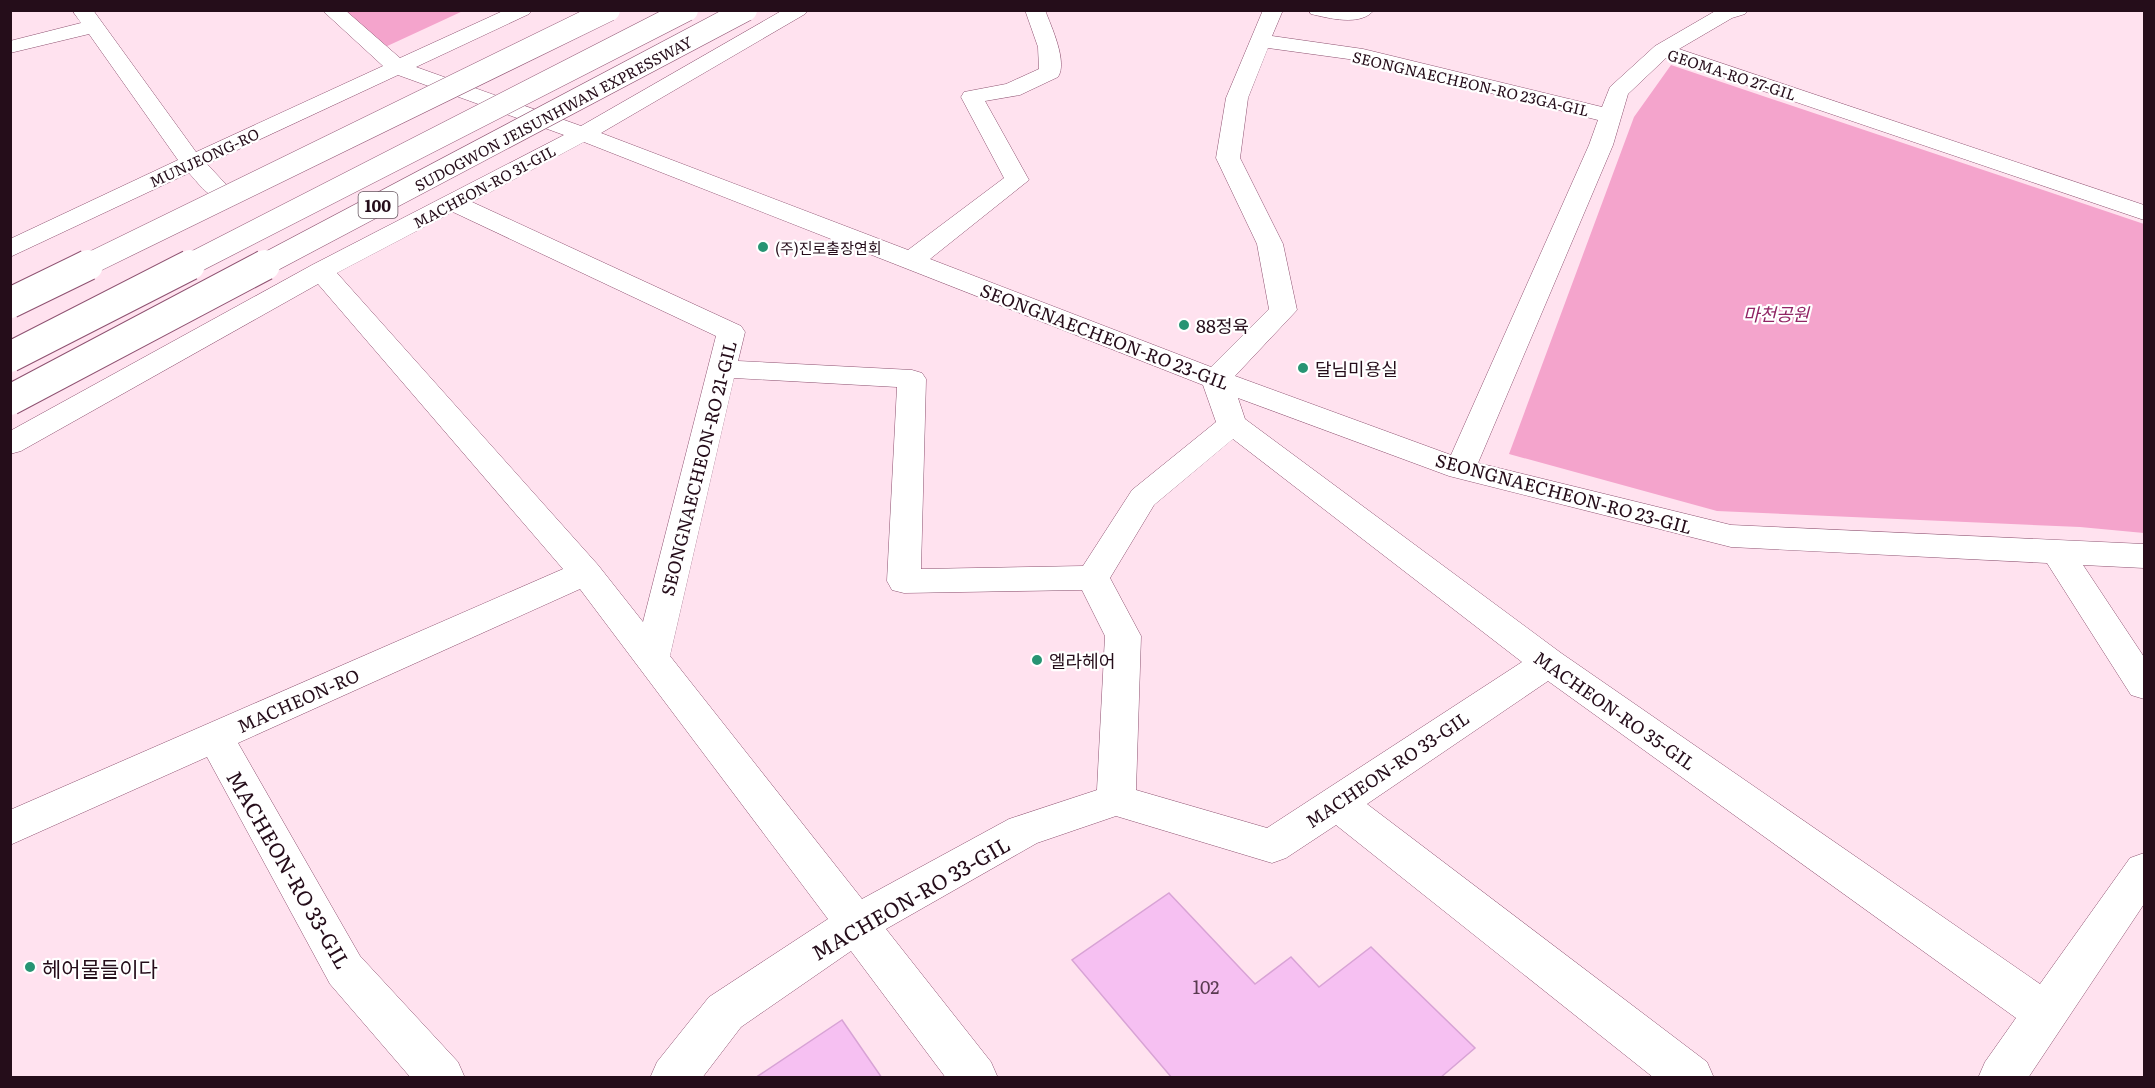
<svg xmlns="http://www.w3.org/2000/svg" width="2155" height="1088" font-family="Literata,'Noto Sans KR',serif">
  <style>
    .green { fill: #f4a4cc }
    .building { fill: #f6c0f2; stroke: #d8a3d5; stroke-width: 1.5 }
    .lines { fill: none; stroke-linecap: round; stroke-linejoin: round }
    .minor-casing { stroke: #8e5271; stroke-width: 1 }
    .minor { fill: #fff; fill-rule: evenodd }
    .highway-bridge-far1-casing { stroke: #8e5271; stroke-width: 23; stroke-linecap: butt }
    .highway-bridge-casing { stroke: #8e5271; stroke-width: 32; stroke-linecap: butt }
    .highway-bridge-far1 { stroke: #fff; stroke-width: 22 }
    .highway-bridge { stroke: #fff; stroke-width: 30 }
    .poi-dot { fill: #279473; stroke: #fff; stroke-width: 2 }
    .labels { text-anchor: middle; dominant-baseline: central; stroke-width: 4.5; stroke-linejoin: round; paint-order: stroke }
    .far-street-label { font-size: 15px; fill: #250d1a; stroke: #fff }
    .far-poi-label { font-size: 15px; fill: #250d1a; stroke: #fff; text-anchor: start }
    .shield { fill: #fff; stroke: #66565f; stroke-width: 1.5 }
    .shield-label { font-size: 16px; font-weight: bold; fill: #250d1a }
    .park-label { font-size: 18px; font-style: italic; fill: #902464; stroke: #fff }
    .poi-label { font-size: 18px; fill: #250d1a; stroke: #fff; text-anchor: start }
    .street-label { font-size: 18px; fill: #250d1a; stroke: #fff }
    .near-number-label { font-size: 18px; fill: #593a50 }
    .near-street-label { font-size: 21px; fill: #250d1a; stroke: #fff }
    .near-poi-label { font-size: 21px; fill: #250d1a; stroke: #fff; text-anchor: start }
  </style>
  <rect width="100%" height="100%" fill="#ffe2ef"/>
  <path class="green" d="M 345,11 L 463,11 L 383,48 Z
    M 1671,65 L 2144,224 L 2144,533 L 2080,527 L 1717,511 L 1509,454 L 1634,117 Z"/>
  <path class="building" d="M 1169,893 L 1255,984 L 1291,957 L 1319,987 L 1371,947 L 1475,1048 L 1440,1078 L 1172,1078 L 1072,960 Z
    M 842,1020 L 882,1078 L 755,1078 Z"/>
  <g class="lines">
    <g class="minor-casing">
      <path id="minor" d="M 72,10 L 93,10 L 196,152 L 383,66 L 322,10 L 345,10 L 400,58 L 505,10 L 532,10 L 529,14 L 416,67 L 581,126 L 783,10 L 808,10 L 805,14 L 601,133 L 908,250 L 1004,178 L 961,97 L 964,92 L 1006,84 L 1039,69 L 1038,47 L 1025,10 L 1045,10 C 1051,26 1068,62 1058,77 L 1020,95 L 985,101 L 1029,180 L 930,259 L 1211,367 L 1269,309 L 1257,244 L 1216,158 L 1226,98 L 1263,10 L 1283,10 L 1272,36 L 1363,49 L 1602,107 L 1610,87 L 1655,46 L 1717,10 L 1748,10 L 1745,14 L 1732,18 L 1679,49 L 2144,205 L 2144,220 L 1666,58 L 1628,94 L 1613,145 L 1478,463 L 1731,525 L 2144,544 L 2144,568 L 2083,565 L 2144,657 L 2144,699 L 2131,695 L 2047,563 L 1731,547 L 1449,476 L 1238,398 L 1245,419 L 1561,653 L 2040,984 L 2130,858 L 2144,853 L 2144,904 L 2028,1078 L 1978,1078 L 1985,1062 L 2016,1018 L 1548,681 L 1367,804 L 1707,1062 L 1714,1078 L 1654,1078 L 1336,825 L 1286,858 L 1272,863 L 1116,816 L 1037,843 L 886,929 L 991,1062 L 998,1078 L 946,1078 L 851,951 L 741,1027 L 702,1078 L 650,1078 L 657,1062 L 709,997 L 828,919 L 580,589 L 238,743 L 360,956 L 458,1062 L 465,1078 L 411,1078 L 330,984 L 207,757 L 10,845 L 10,810 L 563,569 L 318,284 L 21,451 L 10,454 L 10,431 L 312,265 L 564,135 L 398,75 L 207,164 L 234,193 L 231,198 C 211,203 201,186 189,173 L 10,257 L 10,239 L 178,160 L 89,34 L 10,53 L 10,41 L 81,23 ZM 1268,48 L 1363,61 L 1598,120 L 1589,145 L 1451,455 L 1235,376 L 1297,310 L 1283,244 L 1240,158 L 1248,98 ZM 584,142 L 1203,385 L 1216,422 L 1132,490 L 1083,566 L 921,569 L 926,379 L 922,373 L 912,370 L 738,361 L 745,332 L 741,326 L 472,202 ZM 453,212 L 716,336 L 643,622 L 598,565 L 337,273 ZM 734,378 L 897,387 L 887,581 L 892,590 L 904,593 L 1082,590 L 1105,636 L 1097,790 L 1009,819 L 862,899 L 670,656 ZM 1233,439 L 1522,662 L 1267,828 L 1136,790 L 1141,636 L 1110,578 L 1154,505 Z
        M 1308,10 L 1374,10 C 1361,27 1328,18 1311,14 Z"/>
    </g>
    <use href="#minor" class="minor"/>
    <g class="highway-bridge-far1-casing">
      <path id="highway-bridge-far1" d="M 85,266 L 609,10
        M 187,266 L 687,10
        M 262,266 L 746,10"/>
    </g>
    <g class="highway-bridge-casing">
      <path id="highway-bridge" d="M 10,303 L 88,265
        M 10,357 L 190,265
        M 10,400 L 265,265"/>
    </g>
    <use href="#highway-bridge-far1" class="highway-bridge-far1"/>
    <use href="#highway-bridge" class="highway-bridge"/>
  </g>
  <g class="poi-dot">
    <circle cx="763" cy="247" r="6"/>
    <circle cx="1184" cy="325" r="6"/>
    <circle cx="1303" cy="368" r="6"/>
    <circle cx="1037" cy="660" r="6"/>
    <circle cx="30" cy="967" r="6"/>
  </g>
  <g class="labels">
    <g class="far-street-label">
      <text transform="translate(1732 74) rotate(18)">GEOMA-RO 27-GIL</text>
      <text transform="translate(1471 83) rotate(13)">SEONGNAECHEON-RO 23GA-GIL</text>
      <text transform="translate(553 113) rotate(-28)">SUDOGWON JE1SUNHWAN EXPRESSWAY</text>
      <text transform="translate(204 157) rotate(-25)">MUNJEONG-RO</text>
      <text transform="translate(484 186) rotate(-28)">MACHEON-RO 31-GIL</text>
    </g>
    <g class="far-poi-label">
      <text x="775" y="247">(주)진로출장연회</text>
    </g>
    <rect class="shield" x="358.5" y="192" width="39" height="26" rx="4.5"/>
    <g class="shield-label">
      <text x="378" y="205">100</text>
    </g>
    <g class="park-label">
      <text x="1776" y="313">마천공원</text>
    </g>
    <g class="poi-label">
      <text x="1196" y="325">88정육</text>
      <text x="1315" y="368">달님미용실</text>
      <text x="1049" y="660">엘라헤어</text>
    </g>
    <g class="street-label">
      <text transform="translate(1105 336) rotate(21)">SEONGNAECHEON-RO 23-GIL</text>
      <text transform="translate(698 468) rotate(-76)">SEONGNAECHEON-RO 21-GIL</text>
      <text transform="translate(1564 493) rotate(15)">SEONGNAECHEON-RO 23-GIL</text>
      <text transform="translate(298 700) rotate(-24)">MACHEON-RO</text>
      <text transform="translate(1615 710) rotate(35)">MACHEON-RO 35-GIL</text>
      <text transform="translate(1387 769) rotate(-34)">MACHEON-RO 33-GIL</text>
    </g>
    <g class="near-number-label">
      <text x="1206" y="986">102</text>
    </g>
    <g class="near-street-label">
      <text transform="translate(290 869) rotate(60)">MACHEON-RO 33-GIL</text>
      <text transform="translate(910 897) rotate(-30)">MACHEON-RO 33-GIL</text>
    </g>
    <g class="near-poi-label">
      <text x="42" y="967">헤어물들이다</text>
    </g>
  </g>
  <rect width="2155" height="1088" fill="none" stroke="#250d1a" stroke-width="24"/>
</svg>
